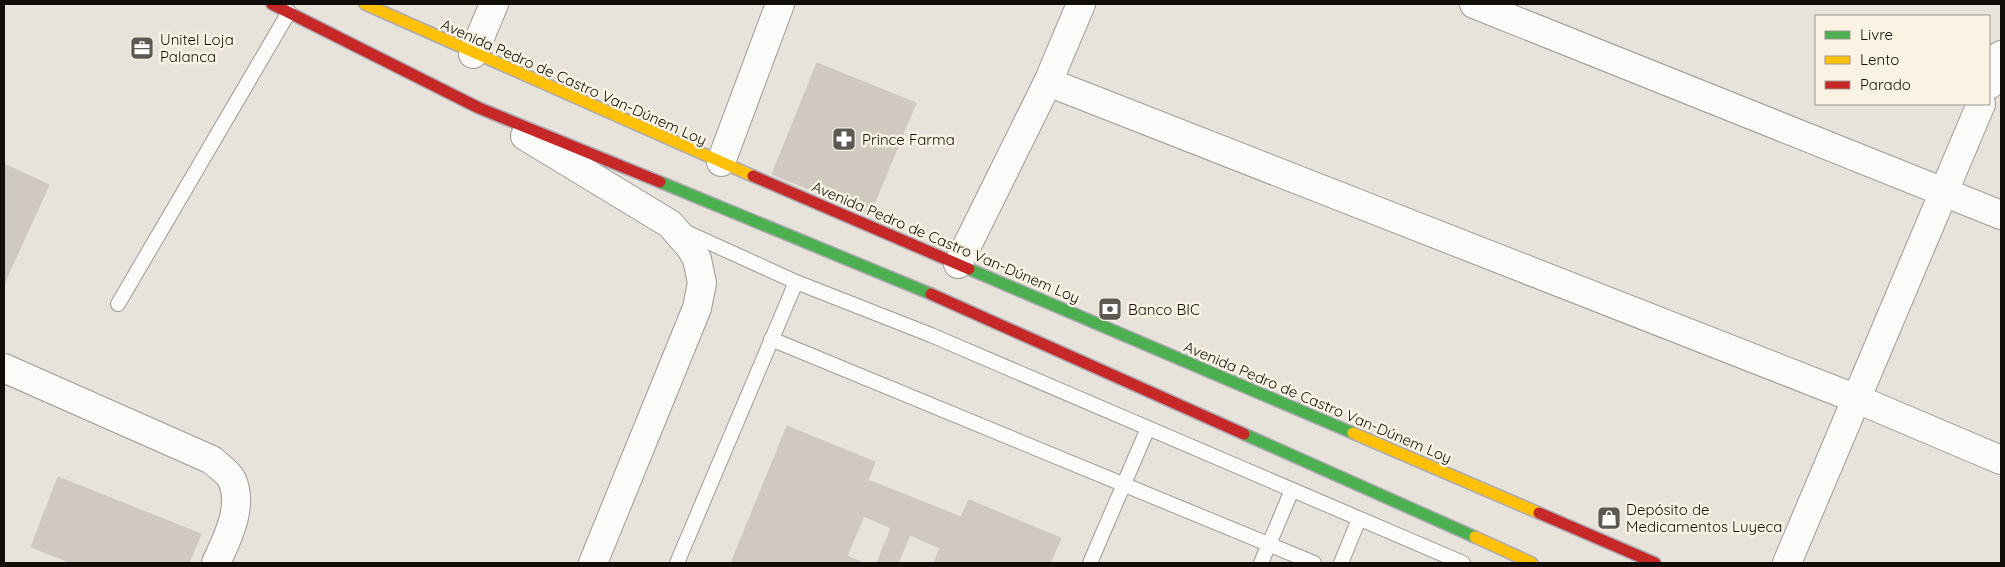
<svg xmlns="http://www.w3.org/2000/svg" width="2005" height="567" font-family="Quicksand,sans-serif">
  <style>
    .building { fill: #cfc9c0; stroke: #ccc8c2 }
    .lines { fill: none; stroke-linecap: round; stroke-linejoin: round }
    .lane-casing { stroke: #9d9a94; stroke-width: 16 }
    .street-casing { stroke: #9d9a94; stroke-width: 30 }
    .fast-casing { stroke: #aca9b3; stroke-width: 14 }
    .slow-casing { stroke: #aca9b3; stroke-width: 14 }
    .jam-casing { stroke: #aca9b3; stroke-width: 14 }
    .lane { stroke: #fbfbfa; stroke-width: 14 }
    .street { stroke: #fbfbfa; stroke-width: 28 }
    .fast { stroke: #4caf50; stroke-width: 11 }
    .slow { stroke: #ffc107; stroke-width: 11 }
    .jam { stroke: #c62828; stroke-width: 11 }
    .labels { text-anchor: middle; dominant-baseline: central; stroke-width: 5; stroke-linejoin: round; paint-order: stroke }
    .poi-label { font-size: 15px; fill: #110e09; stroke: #faf3e3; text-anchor: start }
    .street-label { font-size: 15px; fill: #110e09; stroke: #faf3e3 }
  </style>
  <rect width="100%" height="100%" fill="#e7e3db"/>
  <path class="building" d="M 817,63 L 916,103 L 870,214 L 772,174 Z
    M 4,164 L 49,185 L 4,284 Z
    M 787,426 L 875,462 L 868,480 L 961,517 L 969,500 L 1061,538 L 1050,563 L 934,563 L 940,548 L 910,535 L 898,563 L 877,563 L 891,528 L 864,516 L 847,556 L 864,563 L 731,563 Z
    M 58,477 L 201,534 L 189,563 L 72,563 L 31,547 Z"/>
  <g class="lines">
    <g class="lane-casing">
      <path id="lane" d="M 684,231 L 796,282 L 931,335 L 1463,563
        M 118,304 L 289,12
        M 771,339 L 1314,563
        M 677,563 L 796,282
        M 1090,563 L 1148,428
        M 1261,563 L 1292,490
        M 1341,563 L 1359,519"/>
    </g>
    <g class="street-casing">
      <path id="street" d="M 1474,4 L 2001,215
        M 473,54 L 494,4
        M 1048,82 L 1857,399 L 2001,460
        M 1989,85 L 2001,55
        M 525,136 L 670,224 L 690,247 L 697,259 L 702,283 L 697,308 L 593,563
        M 721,162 L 780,4
        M 958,264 L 1048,82 L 1081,4
        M 4,368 L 212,460 C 218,466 229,473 232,480 C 244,507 227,539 216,563
        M 1787,563 L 1981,104"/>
    </g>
    <g class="fast-casing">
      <path id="fast" d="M 660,182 L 931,294
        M 969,269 L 1353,433
        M 1244,434 L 1475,537"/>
    </g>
    <g class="slow-casing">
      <path id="slow" d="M 365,4 L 753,176
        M 1353,433 L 1539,513
        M 1475,537 L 1532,563"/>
    </g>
    <g class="jam-casing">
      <path id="jam" d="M 272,4 L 479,108 L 660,182
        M 753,176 L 969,269
        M 931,294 L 1244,434
        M 1539,513 L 1655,563"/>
    </g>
    <use href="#lane" class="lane"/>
    <use href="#street" class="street"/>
    <use href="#fast" class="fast"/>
    <use href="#slow" class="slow"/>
    <use href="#jam" class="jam"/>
  </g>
  <defs>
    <g id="office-square" transform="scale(1.25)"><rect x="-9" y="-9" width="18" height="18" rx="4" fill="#5c5952" stroke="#faf3e3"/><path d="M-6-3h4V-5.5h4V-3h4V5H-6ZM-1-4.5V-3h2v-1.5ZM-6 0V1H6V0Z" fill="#fff"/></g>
    <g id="pharmacy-square" transform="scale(1.25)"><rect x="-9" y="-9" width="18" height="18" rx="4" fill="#5c5952" stroke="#faf3e3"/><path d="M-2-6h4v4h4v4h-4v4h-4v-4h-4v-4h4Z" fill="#fff"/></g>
    <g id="bank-square" transform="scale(1.25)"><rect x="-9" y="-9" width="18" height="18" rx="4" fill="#5c5952" stroke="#faf3e3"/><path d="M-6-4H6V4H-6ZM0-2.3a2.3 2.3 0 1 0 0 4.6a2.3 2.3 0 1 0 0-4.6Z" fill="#fff"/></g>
    <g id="shop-square" transform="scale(1.25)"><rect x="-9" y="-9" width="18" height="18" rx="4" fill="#5c5952" stroke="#faf3e3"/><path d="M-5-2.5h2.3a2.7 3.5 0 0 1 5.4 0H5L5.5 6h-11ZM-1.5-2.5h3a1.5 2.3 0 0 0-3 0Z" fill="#fff"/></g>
  </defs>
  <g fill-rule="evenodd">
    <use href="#office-square" x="142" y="48"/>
    <use href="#pharmacy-square" x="844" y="139"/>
    <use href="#bank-square" x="1110" y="309"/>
    <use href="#shop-square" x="1609" y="518"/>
  </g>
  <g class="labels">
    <g class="poi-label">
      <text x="160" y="39">Unitel Loja<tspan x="160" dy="17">Palanca</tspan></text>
      <text x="862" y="139">Prince Farma</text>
      <text x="1128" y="309">Banco BIC</text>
      <text x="1626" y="509">Depósito de<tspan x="1626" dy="17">Medicamentos Luyeca</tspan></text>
    </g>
    <g class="street-label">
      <text transform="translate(574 82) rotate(24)">Avenida Pedro de Castro Van-Dúnem Loy</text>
      <text transform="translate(946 242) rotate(23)">Avenida Pedro de Castro Van-Dúnem Loy</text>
      <text transform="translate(1318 402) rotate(23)">Avenida Pedro de Castro Van-Dúnem Loy</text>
    </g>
  </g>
  <rect width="2005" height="567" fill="none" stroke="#110e09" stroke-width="10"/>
  <rect x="1815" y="15" width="175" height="90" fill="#faf3e3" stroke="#9d978c"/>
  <rect x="1825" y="31" width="25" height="8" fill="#4caf50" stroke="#9d978c"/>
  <text x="1860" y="40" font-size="15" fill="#110e09">Livre</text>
  <rect x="1825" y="56" width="25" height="8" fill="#ffc107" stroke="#9d978c"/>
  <text x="1860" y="65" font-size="15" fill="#110e09">Lento</text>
  <rect x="1825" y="81" width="25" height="8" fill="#c62828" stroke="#9d978c"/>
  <text x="1860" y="90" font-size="15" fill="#110e09">Parado</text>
</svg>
